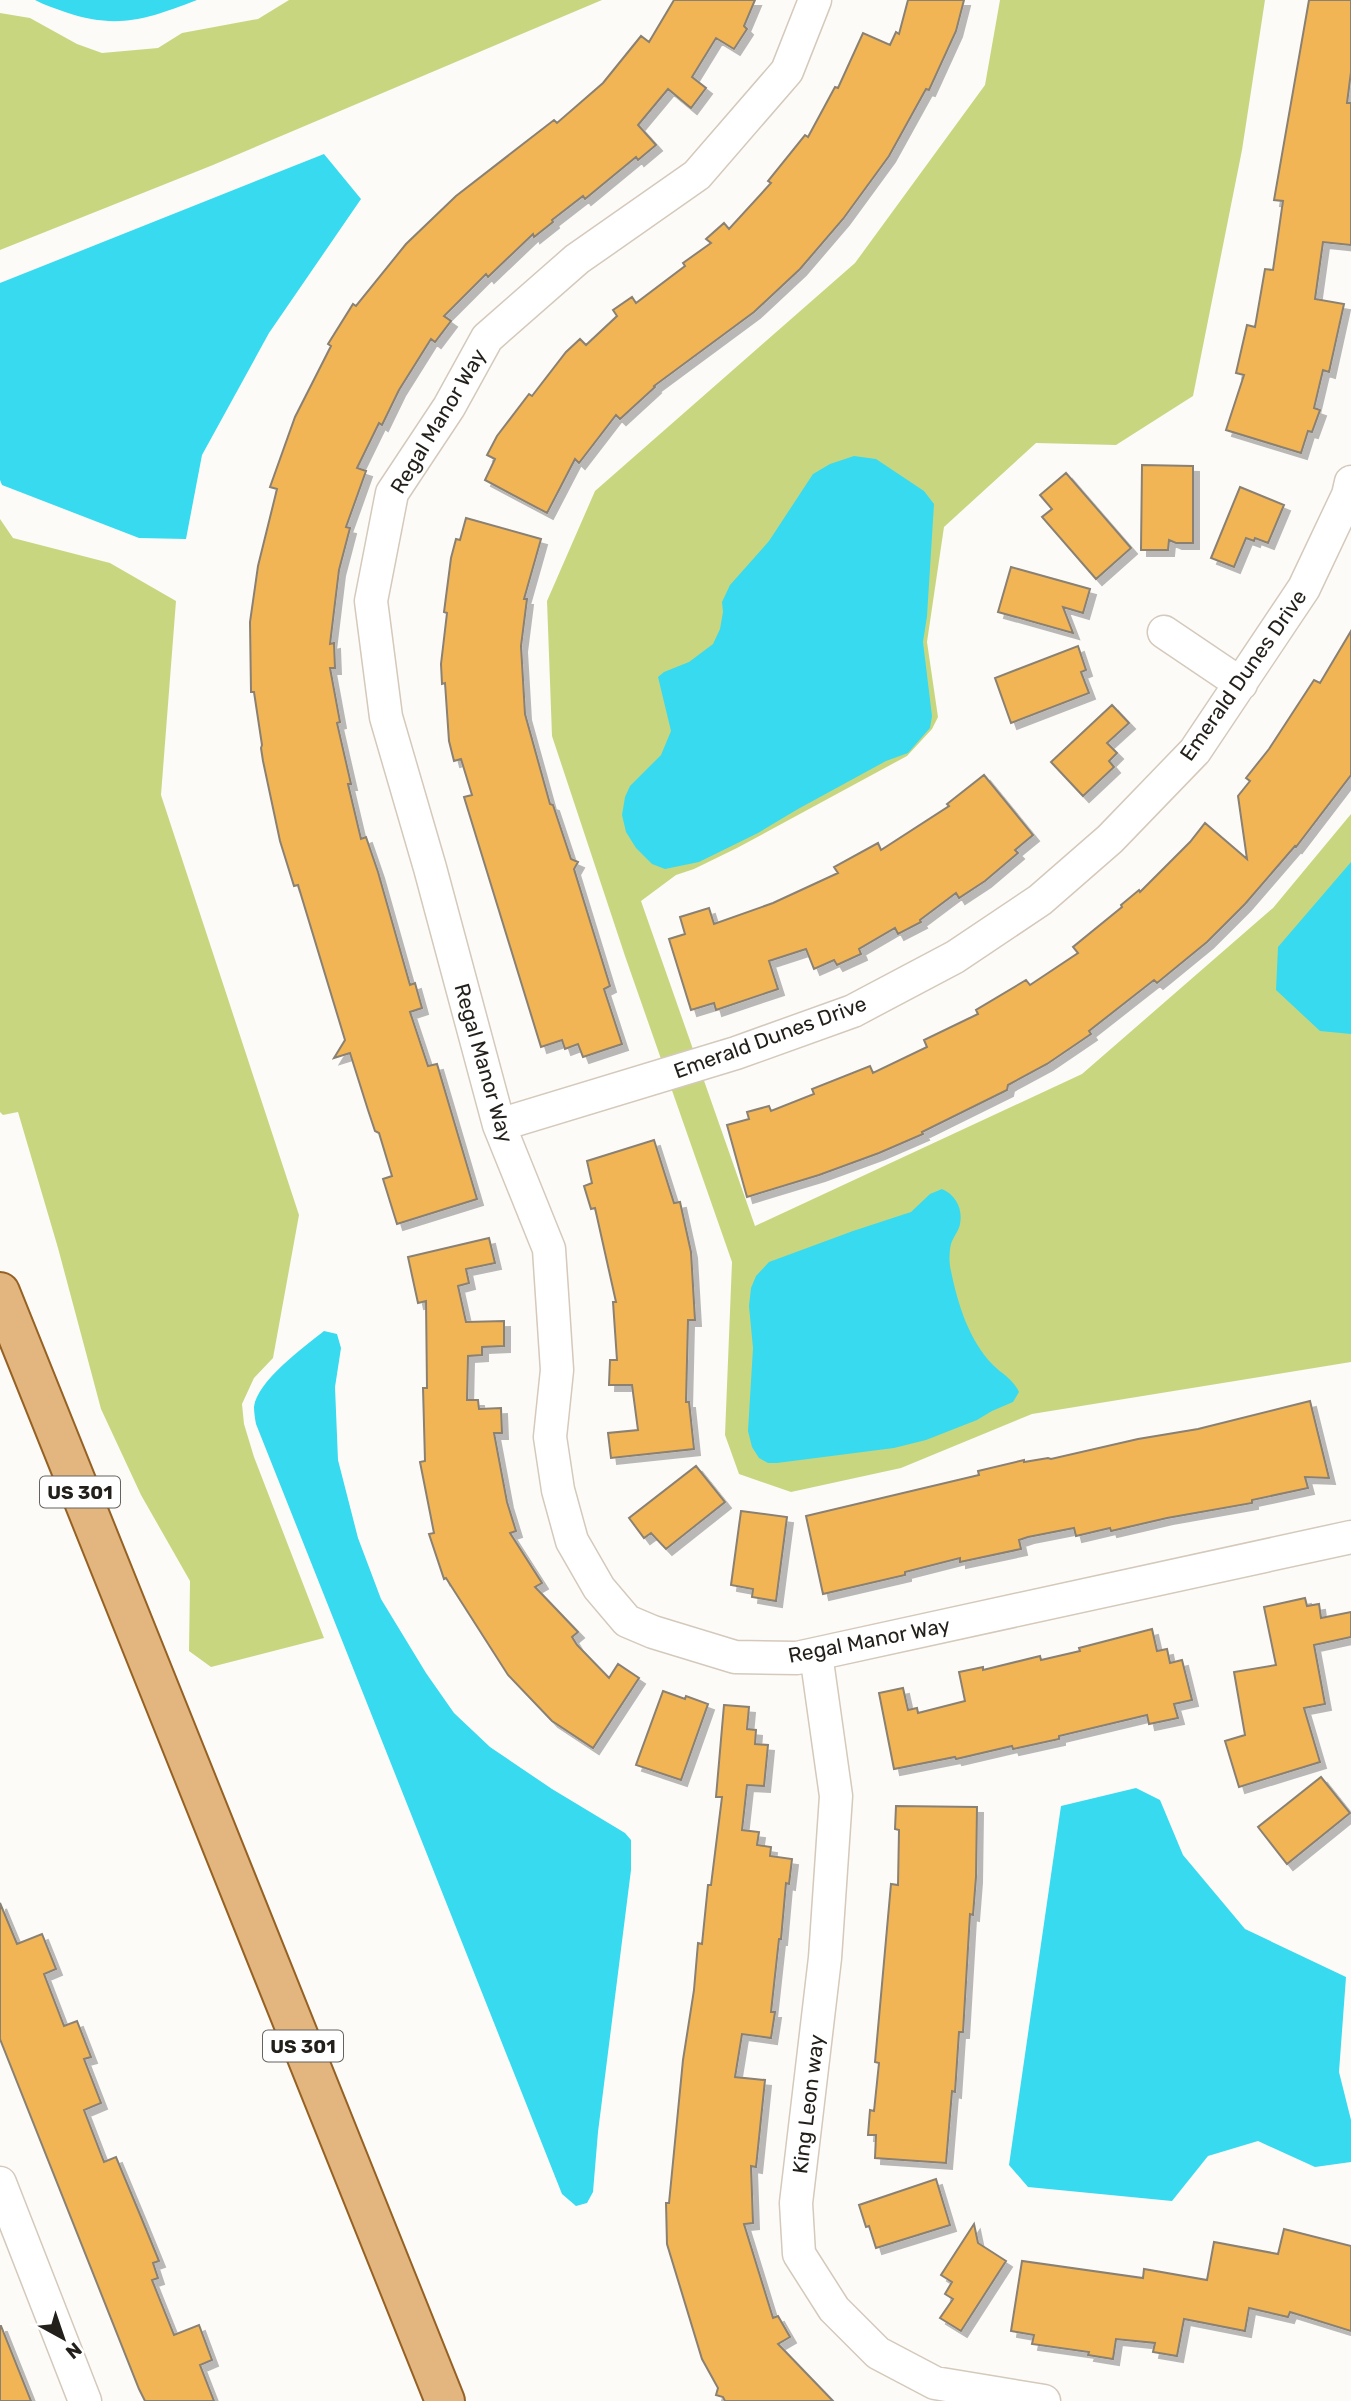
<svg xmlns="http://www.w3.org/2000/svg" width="1351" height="2401" font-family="Rubik,sans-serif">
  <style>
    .green { fill: #c9d680 }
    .water { fill: #38daef }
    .building { fill: #f1b557; stroke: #8a8173; stroke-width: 2; filter: url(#shadow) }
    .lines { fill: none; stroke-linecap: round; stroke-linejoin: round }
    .minor-casing { stroke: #d4c9bb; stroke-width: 35 }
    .primary-casing { stroke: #956224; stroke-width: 42 }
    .minor { stroke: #fff; stroke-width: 32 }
    .primary { stroke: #e4b67f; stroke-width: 38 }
    .labels { text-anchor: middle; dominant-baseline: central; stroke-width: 5; stroke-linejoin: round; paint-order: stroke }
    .shield { fill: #fff; stroke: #65625f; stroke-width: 2 }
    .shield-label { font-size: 19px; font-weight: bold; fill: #231f1a }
    .street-label { font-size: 21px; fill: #231f1a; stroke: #fff }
  </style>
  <defs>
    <filter id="shadow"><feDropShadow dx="6" dy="6" stdDeviation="0" flood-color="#0004"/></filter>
  </defs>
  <rect width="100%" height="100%" fill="#fdfbf8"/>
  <path class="green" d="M 289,0 L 602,0 L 213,165 L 0,250 L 0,13 L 30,18 L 77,44 L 102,53 L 158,48 L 182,33 L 258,19 Z
    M 1000,0 L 1265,0 L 1242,150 L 1193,396 L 1116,445 L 1036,443 L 944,527 L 927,642 L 938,717 L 932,729 L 907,756 L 737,848 L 694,869 L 676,875 L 641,901 L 755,1226 L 1082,1074 L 1273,908 L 1351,814 L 1351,1362 L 1032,1414 L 901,1468 L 791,1492 L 739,1474 L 725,1435 L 732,1262 L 625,956 L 552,736 L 547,601 L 595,491 L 855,263 L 985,85 Z
    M 0,519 L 13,538 L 110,563 L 176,601 L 161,795 L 299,1215 L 273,1358 L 254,1378 L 242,1404 L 244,1424 L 254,1457 L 324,1638 L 211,1667 L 189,1651 L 190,1581 L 141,1495 L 101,1409 L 58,1248 L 18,1112 L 3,1115 L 0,1112 Z"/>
  <path class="water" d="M 35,0 L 197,0 C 147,19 118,30 65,12 C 55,8 44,5 35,0 Z
    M 324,154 L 361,199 L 269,333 L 202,455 L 186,539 L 139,538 L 2,485 L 0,480 L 0,283 Z
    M 854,456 L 876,459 L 924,491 L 934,504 L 927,616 L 923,642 L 932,716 L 930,728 L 908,753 L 886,761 L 798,809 L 758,833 L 699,862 L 665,869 L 652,864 L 636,848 L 626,832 L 622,815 L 625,797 L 630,786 L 661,755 L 671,731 L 658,677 L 664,672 L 689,662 L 713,644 L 720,629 L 723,612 L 722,602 L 730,585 L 769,541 L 813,474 L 830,464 Z
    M 1351,862 L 1351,1034 L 1320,1031 L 1276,990 L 1278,947 Z
    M 942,1189 C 956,1195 963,1209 960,1224 C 959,1231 953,1237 951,1244 C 949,1252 949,1264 951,1271 C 958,1305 969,1340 993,1365 C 1002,1374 1013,1379 1019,1392 L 1013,1402 L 992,1411 L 977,1420 L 926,1440 L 894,1448 L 777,1463 L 768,1463 L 759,1458 L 752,1447 L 748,1431 L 753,1348 L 749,1306 L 751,1288 L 756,1276 L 769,1262 L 853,1231 L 911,1212 L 930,1194 Z
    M 324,1331 L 337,1334 L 341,1348 L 335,1387 L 338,1460 L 358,1538 L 381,1599 L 426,1673 L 454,1713 L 490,1747 L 552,1789 L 625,1833 L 631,1840 L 631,1870 L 598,2132 L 593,2192 L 587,2203 L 576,2206 L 562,2194 L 256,1424 C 255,1419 254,1412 254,1407 C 257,1381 304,1347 324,1331 Z
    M 1136,1788 L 1160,1800 L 1183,1855 L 1245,1929 L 1346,1977 L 1339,2072 L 1351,2120 L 1351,2162 L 1315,2167 L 1258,2141 L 1208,2156 L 1172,2201 L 1028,2187 L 1009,2165 L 1061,1806 Z"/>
  <path class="building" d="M 674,0 L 755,0 L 744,26 L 747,29 L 734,49 L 716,38 L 692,77 L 706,88 L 691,108 L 668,89 L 638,125 L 656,145 L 638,160 L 636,157 L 585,199 L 583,196 L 552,220 L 553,222 L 534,237 L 533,234 L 488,277 L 486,274 L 444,316 L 451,321 L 435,342 L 431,339 L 399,390 L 382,425 L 379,423 L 357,468 L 366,471 L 346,527 L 350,528 L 339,570 L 330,644 L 334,643 L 335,668 L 330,668 L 340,722 L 337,723 L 351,784 L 348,784 L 361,839 L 366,837 L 378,872 L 410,985 L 415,983 L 422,1008 L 410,1012 L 428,1066 L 437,1064 L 477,1199 L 397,1224 L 383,1179 L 392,1176 L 379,1133 L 375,1131 L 368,1110 L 350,1053 L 334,1058 L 345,1040 L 298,885 L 294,886 L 280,841 L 263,761 L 261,748 L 262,745 L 254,692 L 251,692 L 250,622 L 258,566 L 277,489 L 270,487 L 295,417 L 331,346 L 328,344 L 353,304 L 356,306 L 406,244 L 456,196 L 554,120 L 557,123 L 603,83 L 641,36 L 649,42 Z
    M 908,0 L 964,0 L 956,31 L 929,90 L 926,89 L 889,156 L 843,219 L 800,269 L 754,312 L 654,386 L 655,387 L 620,419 L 616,415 L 579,463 L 575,459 L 547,513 L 485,480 L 495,459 L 487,455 L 497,436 L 529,394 L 532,396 L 566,352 L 580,339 L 586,345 L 617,316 L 613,310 L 632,297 L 636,303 L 685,266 L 683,263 L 711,243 L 706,239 L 724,223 L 729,229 L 771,183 L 768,181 L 805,135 L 808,137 L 835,87 L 838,88 L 863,33 L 890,45 L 896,32 L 899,34 Z
    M 1309,0 L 1351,0 L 1351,72 L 1347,103 L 1351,103 L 1351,245 L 1323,242 L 1315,299 L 1344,304 L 1329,372 L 1323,370 L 1314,408 L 1320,410 L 1312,432 L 1308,431 L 1301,453 L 1226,430 L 1244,375 L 1236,373 L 1247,325 L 1255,327 L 1265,269 L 1273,270 L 1283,201 L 1274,200 Z
    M 1142,465 L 1193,466 L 1193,543 L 1176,543 L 1169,540 L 1168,550 L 1141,550 Z
    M 1066,473 L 1131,548 L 1096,579 L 1042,517 L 1052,509 L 1040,495 Z
    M 1240,487 L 1284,505 L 1268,543 L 1255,538 L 1254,541 L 1246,538 L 1234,567 L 1211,558 Z
    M 466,518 L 541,539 L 524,599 L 527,599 L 521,646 L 525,714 L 550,804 L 553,805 L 571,859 L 578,862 L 574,869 L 610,986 L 604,989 L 622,1044 L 583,1057 L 578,1044 L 565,1049 L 562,1040 L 541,1047 L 464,797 L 472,795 L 461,759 L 454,761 L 449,741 L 445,683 L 442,684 L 441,664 L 447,613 L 444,612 L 451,558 L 456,539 L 460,540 Z
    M 1011,567 L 1090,589 L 1083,613 L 1063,607 L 1073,633 L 998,612 Z
    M 1351,631 L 1351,775 L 1296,847 L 1295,846 L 1245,904 L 1207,942 L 1157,983 L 1154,980 L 1089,1031 L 1091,1034 L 1047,1064 L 1008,1085 L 1007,1090 L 922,1132 L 923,1134 L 879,1153 L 819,1175 L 747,1197 L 727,1125 L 749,1119 L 747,1112 L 769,1106 L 771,1111 L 814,1094 L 812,1089 L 870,1066 L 873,1073 L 927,1047 L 924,1040 L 978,1014 L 976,1010 L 1026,980 L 1030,985 L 1078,953 L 1073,947 L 1122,907 L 1121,905 L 1139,890 L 1140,892 L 1190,842 L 1205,823 L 1247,859 L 1238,796 L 1250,781 L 1246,778 L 1269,749 L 1314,680 L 1320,683 Z
    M 1078,646 L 1086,670 L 1081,672 L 1089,693 L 1011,723 L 995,678 Z
    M 1112,705 L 1129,723 L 1107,743 L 1117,753 L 1109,761 L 1114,767 L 1083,796 L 1051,762 Z
    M 984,775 L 1033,835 L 1015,850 L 1018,853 L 985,881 L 959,898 L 956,893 L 920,920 L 921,922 L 898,934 L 895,928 L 859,949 L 861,954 L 837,965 L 834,960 L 814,969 L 806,949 L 769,961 L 778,989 L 716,1010 L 714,1003 L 691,1010 L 669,939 L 685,934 L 680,917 L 709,908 L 714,924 L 773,903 L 838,873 L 834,867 L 878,843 L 881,850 L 949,806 L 947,804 Z
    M 654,1140 L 674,1203 L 680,1202 L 691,1252 L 695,1320 L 688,1320 L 686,1402 L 689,1402 L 694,1449 L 611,1458 L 608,1433 L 638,1430 L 632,1385 L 609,1385 L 610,1360 L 617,1360 L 613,1302 L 616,1302 L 595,1208 L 591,1209 L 584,1186 L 592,1183 L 587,1161 Z
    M 489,1238 L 495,1263 L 466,1269 L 469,1283 L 458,1286 L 466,1322 L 504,1321 L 504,1346 L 482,1347 L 482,1355 L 468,1356 L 467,1400 L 478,1400 L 479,1409 L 501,1408 L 502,1433 L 494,1433 L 507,1502 L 516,1531 L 510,1533 L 542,1583 L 535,1587 L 578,1632 L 572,1637 L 577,1645 L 609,1678 L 618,1664 L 639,1678 L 593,1748 L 552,1721 L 508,1675 L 446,1578 L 444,1579 L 429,1534 L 434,1533 L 420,1462 L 425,1461 L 423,1388 L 427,1388 L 426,1301 L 418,1303 L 408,1257 Z
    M 1310,1401 L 1329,1478 L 1305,1477 L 1308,1488 L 1252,1500 L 1252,1503 L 1167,1518 L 1111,1531 L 1110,1528 L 1076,1536 L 1074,1528 L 1028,1537 L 1019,1540 L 1021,1549 L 960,1562 L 960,1558 L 905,1572 L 905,1575 L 823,1594 L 806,1516 L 979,1475 L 978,1471 L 1024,1460 L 1024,1462 L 1048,1458 L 1051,1459 L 1138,1439 L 1198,1429 Z
    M 696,1466 L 725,1502 L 666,1549 L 651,1533 L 644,1538 L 629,1518 Z
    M 741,1511 L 787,1517 L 776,1601 L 752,1597 L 753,1589 L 731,1585 Z
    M 1305,1598 L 1307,1606 L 1319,1604 L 1321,1618 L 1351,1612 L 1351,1637 L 1314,1645 L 1325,1704 L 1304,1708 L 1320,1762 L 1239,1787 L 1225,1741 L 1245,1735 L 1234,1672 L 1276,1665 L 1264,1607 Z
    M 1152,1629 L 1157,1651 L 1167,1649 L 1170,1663 L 1182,1660 L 1192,1700 L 1174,1704 L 1178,1718 L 1149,1724 L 1147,1715 L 1059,1736 L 1059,1739 L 1013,1749 L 1012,1746 L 956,1759 L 955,1757 L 894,1769 L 879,1693 L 903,1688 L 908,1710 L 917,1708 L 918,1713 L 965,1701 L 959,1672 L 983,1667 L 983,1670 L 1040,1656 L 1041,1660 L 1080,1651 L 1079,1648 Z
    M 663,1691 L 685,1699 L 686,1696 L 708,1704 L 681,1780 L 636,1765 Z
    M 724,1705 L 749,1707 L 747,1729 L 756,1730 L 755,1744 L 768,1745 L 764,1786 L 747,1785 L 742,1830 L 759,1832 L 757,1845 L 771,1847 L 770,1856 L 792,1859 L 789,1884 L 786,1883 L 781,1939 L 779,1939 L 771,2012 L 775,2012 L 771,2038 L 742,2034 L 735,2077 L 765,2080 L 756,2167 L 751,2166 L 753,2223 L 744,2224 L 773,2318 L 778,2316 L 790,2337 L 778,2344 L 833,2401 L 725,2401 L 723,2397 L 716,2395 L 718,2388 L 702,2359 L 667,2244 L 666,2203 L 669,2203 L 683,2060 L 694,1990 L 698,1943 L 702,1944 L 708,1885 L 711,1885 L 722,1797 L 716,1797 Z
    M 1321,1777 L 1350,1813 L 1287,1864 L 1258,1827 Z
    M 896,1806 L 977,1807 L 976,1877 L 973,1915 L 970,1914 L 963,2032 L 959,2032 L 955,2092 L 952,2091 L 946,2163 L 875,2158 L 876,2135 L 868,2135 L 870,2110 L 874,2111 L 879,2063 L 875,2062 L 891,1884 L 898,1885 L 899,1830 L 895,1829 Z
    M 0,1903 L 17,1944 L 42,1934 L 56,1969 L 44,1974 L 64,2026 L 77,2021 L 91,2057 L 84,2059 L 101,2103 L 84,2110 L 104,2162 L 116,2157 L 141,2217 L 159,2261 L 153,2263 L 158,2278 L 152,2280 L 174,2335 L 199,2325 L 212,2360 L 200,2365 L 214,2401 L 145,2401 L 139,2389 L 0,2039 Z
    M 936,2179 L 950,2225 L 876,2248 L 869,2226 L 866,2227 L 859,2205 Z
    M 974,2224 L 978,2243 L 1006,2261 L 961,2331 L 940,2318 L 953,2299 L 945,2294 L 952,2282 L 941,2275 Z
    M 1284,2229 L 1351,2246 L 1351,2331 L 1290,2312 L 1288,2317 L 1249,2308 L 1245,2331 L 1184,2319 L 1177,2356 L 1153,2352 L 1155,2343 L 1116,2339 L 1113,2359 L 1088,2355 L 1089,2352 L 1032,2344 L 1034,2335 L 1011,2331 L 1022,2261 L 1143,2278 L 1144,2269 L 1207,2280 L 1214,2242 L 1278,2254 Z
    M 0,2326 L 1,2326 L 31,2401 L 0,2401 Z"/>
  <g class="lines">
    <g class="minor-casing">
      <path id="minor" d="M 815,0 L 787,71 L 697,175 L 577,259 L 487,338 L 449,407 L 392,493 L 371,601 L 386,717 L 430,868 L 499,1125 L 549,1249 L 557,1370 L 550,1437 L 558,1490 L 572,1541 L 599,1588 L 627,1621 L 653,1632 L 735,1657 L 797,1658 L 1351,1537
        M 1164,632 L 1241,684
        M 499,1125 L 736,1053 L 853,1011 L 955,957 L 1040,900 L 1110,839 L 1195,751 L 1304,588 L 1348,495 L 1351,482
        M 816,1654 L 836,1796 L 825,1958 L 796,2203 L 799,2254 L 834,2309 L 878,2353 L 935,2383 L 1044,2401
        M 0,2183 L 85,2401"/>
    </g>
    <g class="primary-casing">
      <path id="primary" d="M 0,1292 L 445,2401"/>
    </g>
    <use href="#minor" class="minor"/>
    <use href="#primary" class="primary"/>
  </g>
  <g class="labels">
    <g class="shield">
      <rect x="40" y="1476.5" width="80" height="31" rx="5"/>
      <rect x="263" y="2030.5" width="80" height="31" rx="5"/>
    </g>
    <g class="shield-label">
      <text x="80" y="1492">US 301</text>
      <text x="303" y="2046">US 301</text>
    </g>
    <g class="street-label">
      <text transform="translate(438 421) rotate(-59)">Regal Manor Way</text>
      <text transform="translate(1243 675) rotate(-55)">Emerald Dunes Drive</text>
      <text transform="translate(770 1037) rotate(-20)">Emerald Dunes Drive</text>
      <text transform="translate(484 1063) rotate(74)">Regal Manor Way</text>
      <text transform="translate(869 1640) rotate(-11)">Regal Manor Way</text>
      <text transform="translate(808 2104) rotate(-83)">King Leon way</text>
    </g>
  </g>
  <g transform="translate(63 2338) rotate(140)" stroke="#ffffff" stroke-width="5" paint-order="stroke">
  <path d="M0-5L12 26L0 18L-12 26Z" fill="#231f1a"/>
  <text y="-10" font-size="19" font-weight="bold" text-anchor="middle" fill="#231f1a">N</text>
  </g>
</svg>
